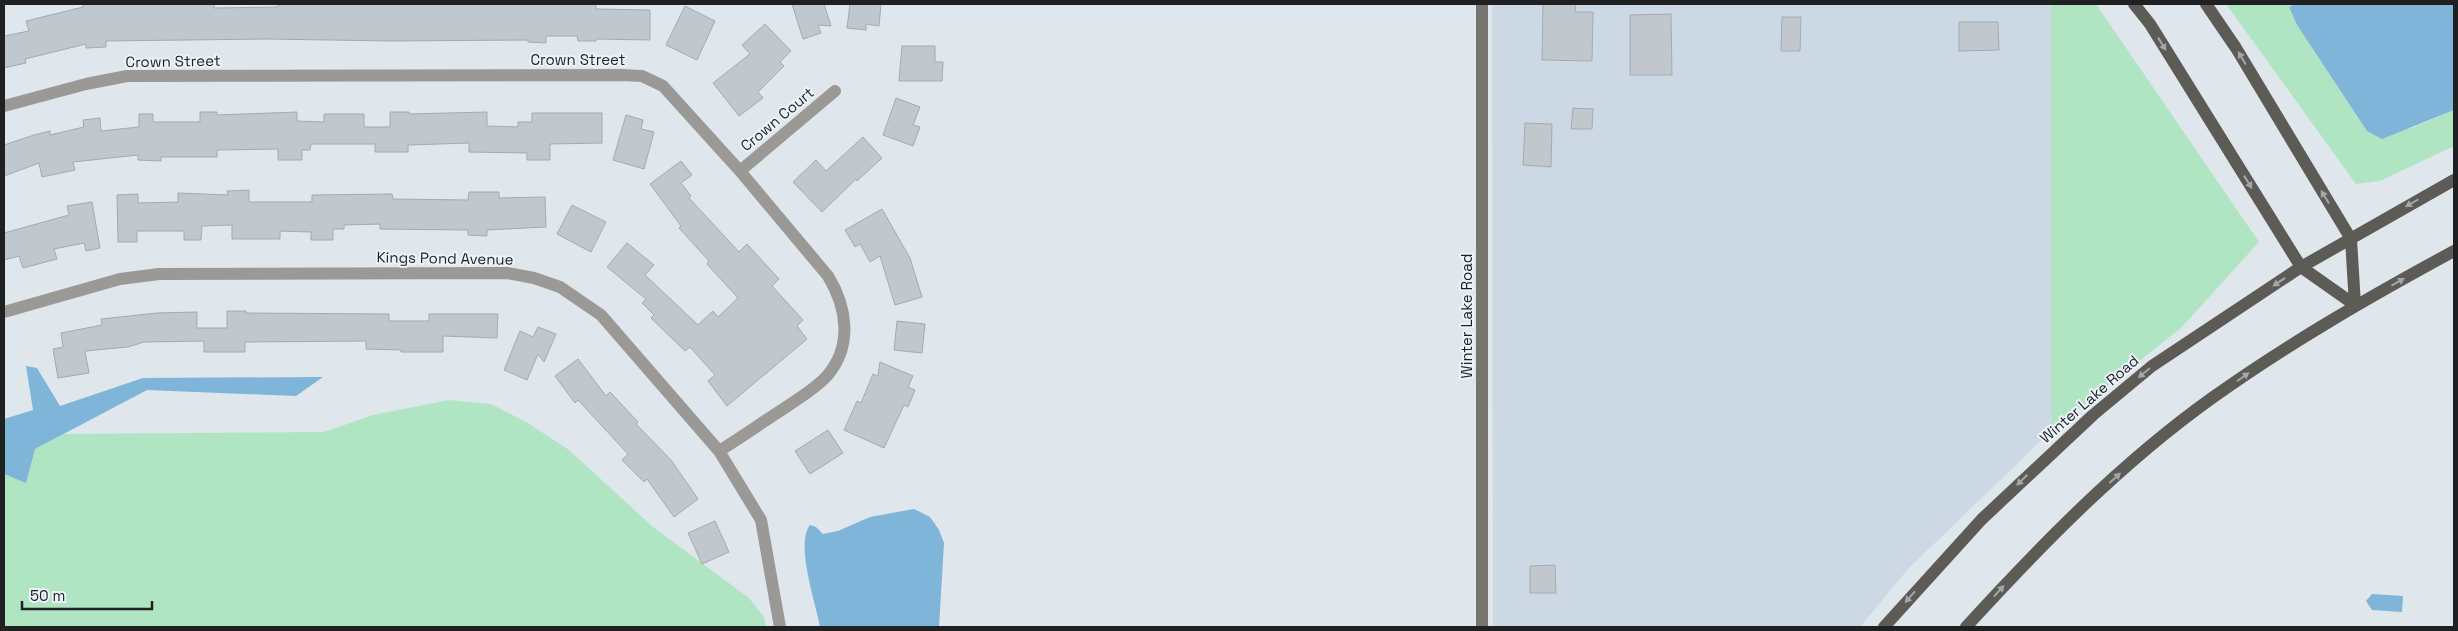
<svg xmlns="http://www.w3.org/2000/svg" width="2458" height="631" font-family="'Space Grotesk',sans-serif">
  <style>
    .built { fill: #ccd9e4 }
    .green { fill: #b0e5c4 }
    .water { fill: #7eb5d8 }
    .building { fill: #c0c7cd; stroke: #a4abb0 }
    .lines { fill: none; stroke-linecap: round; stroke-linejoin: round }
    .street { stroke: #9a9996; stroke-width: 12 }
    .secondary { stroke: #767570; stroke-width: 12 }
    .primary { stroke: #5d5b56; stroke-width: 12 }
    .oneway { fill: #a4a7a8 }
    .labels { text-anchor: middle; dominant-baseline: central; stroke-width: 4; stroke-linejoin: round; paint-order: stroke }
    .street-label { font-size: 15px; fill: #1e2022; stroke: #ecf3f9 }
  </style>
  <rect width="100%" height="100%" fill="#dfe6ec"/>
  <path class="built" d="M 1492,4 L 2051,4 L 2051,431 L 1908,569 L 1860,627 L 1493,627 Z"/>
  <path class="green" d="M 2051,4 L 2096,4 L 2259,242 L 2181,328 L 2051,431 Z
    M 2226,4 L 2295,4 L 2289,7 L 2297,25 L 2367,131 L 2412,128 L 2454,110 L 2454,146 L 2380,181 L 2356,184 Z
    M 449,400 L 491,404 L 528,423 L 569,450 L 653,527 L 749,598 L 764,617 L 766,627 L 4,627 L 4,474 L 26,482 L 35,449 L 64,434 L 324,432 L 373,415 Z"/>
  <path class="water" d="M 2295,4 L 2454,4 L 2454,110 L 2382,139 L 2367,131 L 2297,25 L 2289,7 Z
    M 26,366 L 37,368 L 60,406 L 143,378 L 323,377 L 296,396 L 147,390 L 35,449 L 26,483 L 4,474 L 4,419 L 33,410 Z
    M 914,509 L 930,517 L 939,530 L 944,543 L 939,627 L 820,627 C 816,603 795,545 810,525 L 816,527 L 823,534 L 838,531 L 870,517 Z
    M 2372,594 L 2403,596 L 2402,612 L 2372,610 L 2366,601 Z"/>
  <path class="building" d="M 83,4 L 214,4 L 214,8 L 278,7 L 278,4 L 596,4 L 596,9 L 650,10 L 650,40 L 596,39 L 596,41 L 578,41 L 577,36 L 546,36 L 546,43 L 528,42 L 528,40 L 390,41 L 267,39 L 106,41 L 106,47 L 86,48 L 86,44 L 25,59 L 26,63 L 4,68 L 4,36 L 29,31 L 26,21 L 83,7 Z
    M 792,4 L 824,4 L 831,26 L 818,25 L 821,33 L 803,39 Z
    M 850,4 L 881,4 L 879,26 L 866,24 L 866,30 L 847,28 Z
    M 1543,4 L 1576,4 L 1575,12 L 1593,12 L 1592,61 L 1542,60 Z
    M 685,6 L 715,21 L 697,60 L 666,45 Z
    M 1671,14 L 1672,75 L 1630,75 L 1630,15 Z
    M 1782,17 L 1801,17 L 1800,51 L 1781,51 Z
    M 1959,22 L 1998,22 L 1999,50 L 1959,51 Z
    M 765,24 L 791,51 L 780,62 L 784,66 L 758,92 L 763,98 L 739,116 L 713,83 L 750,54 L 742,45 Z
    M 902,46 L 935,46 L 935,62 L 943,62 L 942,81 L 899,81 Z
    M 896,98 L 920,107 L 913,125 L 920,127 L 913,146 L 883,135 Z
    M 1573,108 L 1593,109 L 1592,129 L 1571,129 Z
    M 200,112 L 217,112 L 217,115 L 297,112 L 297,121 L 324,122 L 324,114 L 364,114 L 364,127 L 390,127 L 390,112 L 409,112 L 409,114 L 487,112 L 487,126 L 518,127 L 518,122 L 532,122 L 532,113 L 602,113 L 602,143 L 550,144 L 550,160 L 527,160 L 527,153 L 469,152 L 469,143 L 408,145 L 408,152 L 375,152 L 375,144 L 311,144 L 310,150 L 302,150 L 302,160 L 278,160 L 278,149 L 217,150 L 217,157 L 161,157 L 161,161 L 138,160 L 138,155 L 73,162 L 75,170 L 42,177 L 39,163 L 4,176 L 4,145 L 34,135 L 50,131 L 50,135 L 84,127 L 83,120 L 100,118 L 101,131 L 139,127 L 139,114 L 153,114 L 153,122 L 200,122 Z
    M 626,115 L 643,120 L 641,129 L 654,132 L 644,169 L 613,160 Z
    M 1525,123 L 1552,124 L 1551,167 L 1523,165 Z
    M 863,137 L 882,158 L 857,181 L 856,179 L 822,212 L 793,182 L 816,160 L 826,171 Z
    M 681,161 L 692,175 L 681,183 L 691,196 L 689,198 L 739,252 L 747,244 L 779,279 L 772,286 L 803,320 L 797,326 L 807,339 L 727,406 L 708,381 L 715,375 L 690,347 L 685,351 L 651,318 L 654,315 L 642,303 L 646,299 L 607,267 L 627,243 L 654,265 L 645,275 L 698,325 L 713,311 L 718,317 L 738,298 L 707,264 L 709,261 L 679,228 L 681,226 L 650,184 Z
    M 249,190 L 249,202 L 312,202 L 312,195 L 392,194 L 393,199 L 468,200 L 469,192 L 499,192 L 499,198 L 545,197 L 546,227 L 487,230 L 487,236 L 468,235 L 468,230 L 380,229 L 380,224 L 344,225 L 344,229 L 333,229 L 333,240 L 311,240 L 311,232 L 280,231 L 280,239 L 232,239 L 232,225 L 202,226 L 201,240 L 184,240 L 184,231 L 137,231 L 137,242 L 118,242 L 117,195 L 138,194 L 138,203 L 178,202 L 178,193 L 228,195 L 227,191 Z
    M 92,202 L 100,248 L 86,251 L 84,243 L 54,249 L 57,259 L 23,268 L 19,256 L 4,260 L 4,233 L 69,215 L 67,206 Z
    M 572,205 L 606,222 L 591,252 L 557,234 Z
    M 882,209 L 910,258 L 922,297 L 895,305 L 880,256 L 870,262 L 860,244 L 855,247 L 845,230 Z
    M 227,311 L 246,311 L 246,313 L 389,314 L 389,321 L 429,321 L 429,314 L 498,314 L 497,338 L 443,336 L 443,352 L 401,352 L 401,350 L 366,349 L 366,341 L 245,342 L 245,352 L 204,352 L 204,341 L 144,342 L 128,347 L 85,351 L 89,373 L 58,378 L 53,349 L 63,347 L 61,333 L 102,325 L 101,319 L 157,313 L 197,312 L 197,328 L 227,328 Z
    M 897,321 L 925,324 L 922,353 L 894,350 Z
    M 538,327 L 556,334 L 544,362 L 538,354 L 527,380 L 504,370 L 520,331 L 533,337 Z
    M 578,359 L 606,396 L 610,392 L 638,422 L 636,424 L 671,460 L 698,499 L 674,517 L 647,479 L 644,482 L 622,460 L 628,454 L 578,400 L 575,403 L 555,376 Z
    M 880,362 L 913,376 L 908,387 L 915,390 L 908,407 L 904,405 L 884,448 L 844,430 L 857,401 L 861,403 L 873,374 L 878,376 Z
    M 828,430 L 843,453 L 810,474 L 795,451 Z
    M 715,521 L 729,552 L 702,564 L 688,533 Z
    M 1555,565 L 1556,593 L 1530,593 L 1530,566 Z"/>
  <g class="lines">
    <path class="street" d="M 4,106 L 86,84 L 127,76 L 622,75 L 642,76 L 663,86 L 740,171 L 828,276 C 847,307 853,346 827,376 C 814,390 796,400 780,411 C 760,424 740,438 719,451
      M 740,171 L 835,91
      M 4,312 L 120,279 L 159,274 L 507,273 L 534,278 L 560,287 L 601,315 L 719,451 L 761,520 L 780,627"/>
    <path class="secondary" d="M 1482,4 L 1482,627"/>
    <path class="primary" d="M 2134,4 L 2150,24 L 2301,267 L 2355,305
      M 2206,4 L 2236,48 L 2351,239 L 2355,305
      M 1884,627 L 1982,519 L 2093,415 L 2152,366 L 2301,267 L 2454,180
      M 1966,627 C 2041,545 2121,463 2212,398 C 2289,343 2371,296 2454,251"/>
  </g>
  <defs><path id="oneway-solid" d="M-6-.8H1V-3.2L6.5 0L1 3.2V.8H-6Z" transform="scale(1.25)"/></defs>
  <g class="oneway">
    <use href="#oneway-solid" transform="translate(2162 44) rotate(58)"/>
    <use href="#oneway-solid" transform="translate(2242 58) rotate(-120)"/>
    <use href="#oneway-solid" transform="translate(2248 182) rotate(58)"/>
    <use href="#oneway-solid" transform="translate(2325 197) rotate(-122)"/>
    <use href="#oneway-solid" transform="translate(2412 203) rotate(150)"/>
    <use href="#oneway-solid" transform="translate(2279 282) rotate(146)"/>
    <use href="#oneway-solid" transform="translate(2398 282) rotate(-29)"/>
    <use href="#oneway-solid" transform="translate(2144 373) rotate(140)"/>
    <use href="#oneway-solid" transform="translate(2243 377) rotate(-35)"/>
    <use href="#oneway-solid" transform="translate(2115 478) rotate(-42)"/>
    <use href="#oneway-solid" transform="translate(2022 480) rotate(136)"/>
    <use href="#oneway-solid" transform="translate(1999 591) rotate(-47)"/>
    <use href="#oneway-solid" transform="translate(1910 597) rotate(131)"/>
  </g>
  <g class="labels">
    <g class="street-label">
      <text x="578" y="59">Crown Street</text>
      <text transform="translate(173 61) rotate(-1)">Crown Street</text>
      <text transform="translate(777 119) rotate(-40)">Crown Court</text>
      <text transform="translate(445 258) rotate(1)">Kings Pond Avenue</text>
      <text transform="translate(1466 316) rotate(-90)">Winter Lake Road</text>
      <text transform="translate(2089 399) rotate(-41)">Winter Lake Road</text>
    </g>
  </g>
  <rect width="2458" height="631" fill="none" stroke="#1e2022" stroke-width="10"/>
  <path d="M22 601v8h130v-8" fill="none" stroke="#1e2022" stroke-width="2.5"/>
  <text x="30" y="601" font-size="15" fill="#1e2022" stroke="#ecf3f9" stroke-width="4" paint-order="stroke">50 m</text>
</svg>
